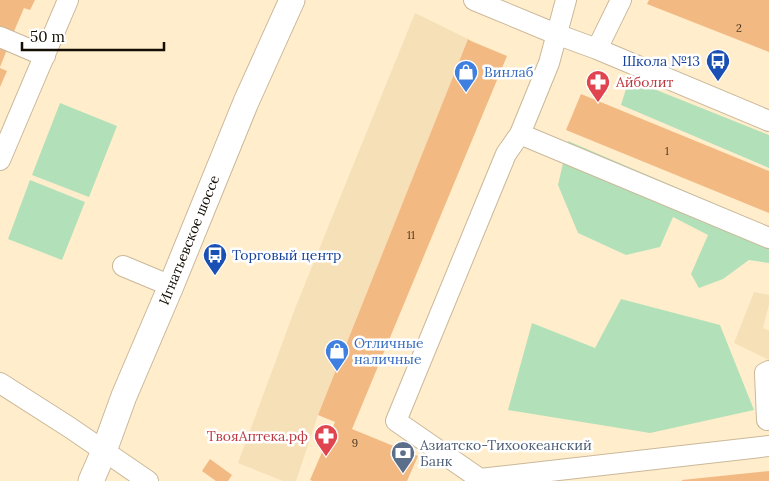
<svg xmlns="http://www.w3.org/2000/svg" width="769" height="481" font-family="Lora,serif">
  <style>
    .built { fill: #f6e0b8 }
    .green { fill: #b2e1b9 }
    .building { fill: #f2ba82 }
    .lines { fill: none; stroke-linecap: round; stroke-linejoin: round }
    .minor-casing { stroke: #cab899; stroke-width: 22 }
    .major-casing { stroke: #cab899; stroke-width: 27 }
    .minor { stroke: #fff; stroke-width: 20 }
    .major { stroke: #fff; stroke-width: 25 }
    .labels { text-anchor: middle; dominant-baseline: central; stroke-width: 5; stroke-linejoin: round; paint-order: stroke }
    .number-label { font-size: 11px; fill: #4b3824 }
    .transit-label { font-size: 14px; fill: #164399; stroke: #fff; text-anchor: end }
    .shop-label { font-size: 14px; fill: #366cbe; stroke: #fff; text-anchor: start }
    .health-label { font-size: 14px; fill: #be3a42; stroke: #fff; text-anchor: start }
    .street-label { font-size: 14px; fill: #130d04; stroke: #fff }
    .service-label { font-size: 14px; fill: #4e5e75; stroke: #fff; text-anchor: start }
  </style>
  <rect width="100%" height="100%" fill="#ffedcc"/>
  <path class="built" d="M 415,13 L 468,39 L 318,415 L 296,481 L 283,481 L 238,463 L 296,306 Z
    M 754,292 L 769,295 L 769,304 L 763,328 L 769,331 L 769,360 L 734,343 Z"/>
  <path class="green" d="M 629,79 L 769,135 L 769,168 L 621,105 Z
    M 60,103 L 117,126 L 89,197 L 32,175 Z
    M 568,141 L 769,227 L 769,263 L 749,260 L 723,279 L 699,288 L 691,274 L 708,235 L 673,217 L 660,247 L 626,255 L 578,233 L 558,185 Z
    M 30,180 L 85,202 L 62,260 L 8,239 Z
    M 621,299 L 720,325 L 754,410 L 650,433 L 508,410 L 532,323 L 595,348 Z"/>
  <path class="building" d="M 0,0 L 35,0 L 30,10 L 24,8 L 12,36 L 0,31 Z
    M 649,0 L 769,0 L 769,52 L 647,4 Z
    M 468,39 L 471,41 L 507,56 L 352,429 L 418,456 L 407,481 L 313,481 L 310,480 L 335,422 L 318,415 Z
    M 0,43 L 8,47 L 0,67 Z
    M 0,68 L 7,71 L 0,87 Z
    M 581,94 L 769,171 L 769,213 L 566,130 Z
    M 210,459 L 232,475 L 228,481 L 216,481 L 202,471 Z
    M 769,471 L 769,481 L 682,481 L 682,480 Z"/>
  <g class="lines">
    <g class="minor-casing">
      <path id="minor" d="M 474,0 L 556,34 L 597,49 L 769,121
        M 566,0 L 549,63 L 520,134 L 769,238
        M 0,37 L 45,56
        M 597,49 L 621,0
        M 0,160 L 68,0
        M 123,266 L 171,286
        M 0,383 L 69,427 L 148,481
        M 767,420 L 765,373 L 769,371
        M 480,479 L 396,421 L 506,154 L 520,134
        M 478,481 L 480,479 L 769,446"/>
    </g>
    <g class="major-casing">
      <path id="major" d="M 91,481 L 104,451 L 124,396 L 171,286 L 246,102 L 292,0"/>
    </g>
    <use href="#minor" class="minor"/>
    <use href="#major" class="major"/>
  </g>
  <defs>
    <g id="bus-pin" transform="scale(1.25)"><path d="M0 17L-7.5 6A9.5 9.5 0 1 1 7.5 6Z" fill="#1a4fb4" stroke="#fff"/><path d="M-5-6H5V4H4V6H2V4H-2V6H-4V4H-5ZM-3.5-4V0h7V-4ZM-3.5 1.2v1.5H-2V1.2ZM2 1.2v1.5H3.5V1.2Z" fill="#fff"/></g>
    <g id="shop-pin" transform="scale(1.25)"><path d="M0 17L-7.5 6A9.5 9.5 0 1 1 7.5 6Z" fill="#3f7fe0" stroke="#fff"/><path d="M-5-2.5h2.3a2.7 3.5 0 0 1 5.4 0H5L5.5 6h-11ZM-1.5-2.5h3a1.5 2.3 0 0 0-3 0Z" fill="#fff"/></g>
    <g id="pharmacy-pin" transform="scale(1.25)"><path d="M0 17L-7.5 6A9.5 9.5 0 1 1 7.5 6Z" fill="#e0444e" stroke="#fff"/><path d="M-2-6h4v4h4v4h-4v4h-4v-4h-4v-4h4Z" fill="#fff"/></g>
    <g id="bank-pin" transform="scale(1.25)"><path d="M0 17L-7.5 6A9.5 9.5 0 1 1 7.5 6Z" fill="#5c6f8a" stroke="#fff"/><path d="M-6-4H6V4H-6ZM0-2.3a2.3 2.3 0 1 0 0 4.6a2.3 2.3 0 1 0 0-4.6Z" fill="#fff"/></g>
  </defs>
  <g fill-rule="evenodd">
    <use href="#bus-pin" x="718" y="61"/>
    <use href="#shop-pin" x="466" y="72"/>
    <use href="#pharmacy-pin" x="598" y="82"/>
    <use href="#bus-pin" x="215" y="255"/>
    <use href="#shop-pin" x="337" y="351"/>
    <use href="#pharmacy-pin" x="326" y="436"/>
    <use href="#bank-pin" x="403" y="453"/>
  </g>
  <g class="labels">
    <g class="number-label">
      <text x="739" y="28">2</text>
      <text x="667" y="151">1</text>
      <text x="411" y="235">11</text>
      <text x="355" y="443">9</text>
    </g>
    <g class="transit-label">
      <text x="700" y="61">Школа №13</text>
      <text x="232" y="255" text-anchor="start">Торговый центр</text>
    </g>
    <g class="shop-label">
      <text x="484" y="72">Винлаб</text>
      <text x="354" y="343">Отличные<tspan x="354" dy="16">наличные</tspan></text>
    </g>
    <g class="health-label">
      <text x="616" y="82">Айболит</text>
      <text x="308" y="436" text-anchor="end">ТвояАптека.рф</text>
    </g>
    <g class="street-label">
      <text transform="translate(189 240) rotate(-68)">Игнатьевское шоссе</text>
    </g>
    <g class="service-label">
      <text x="420" y="445">Азиатско-Тихоокеанский<tspan x="420" dy="16">Банк</tspan></text>
    </g>
  </g>
  <path d="M22 42v8h142v-8" fill="none" stroke="#130d04" stroke-width="2.5"/>
  <text x="30" y="42" font-size="15" fill="#130d04" stroke="#ffffff" stroke-width="4" paint-order="stroke">50 m</text>
</svg>
